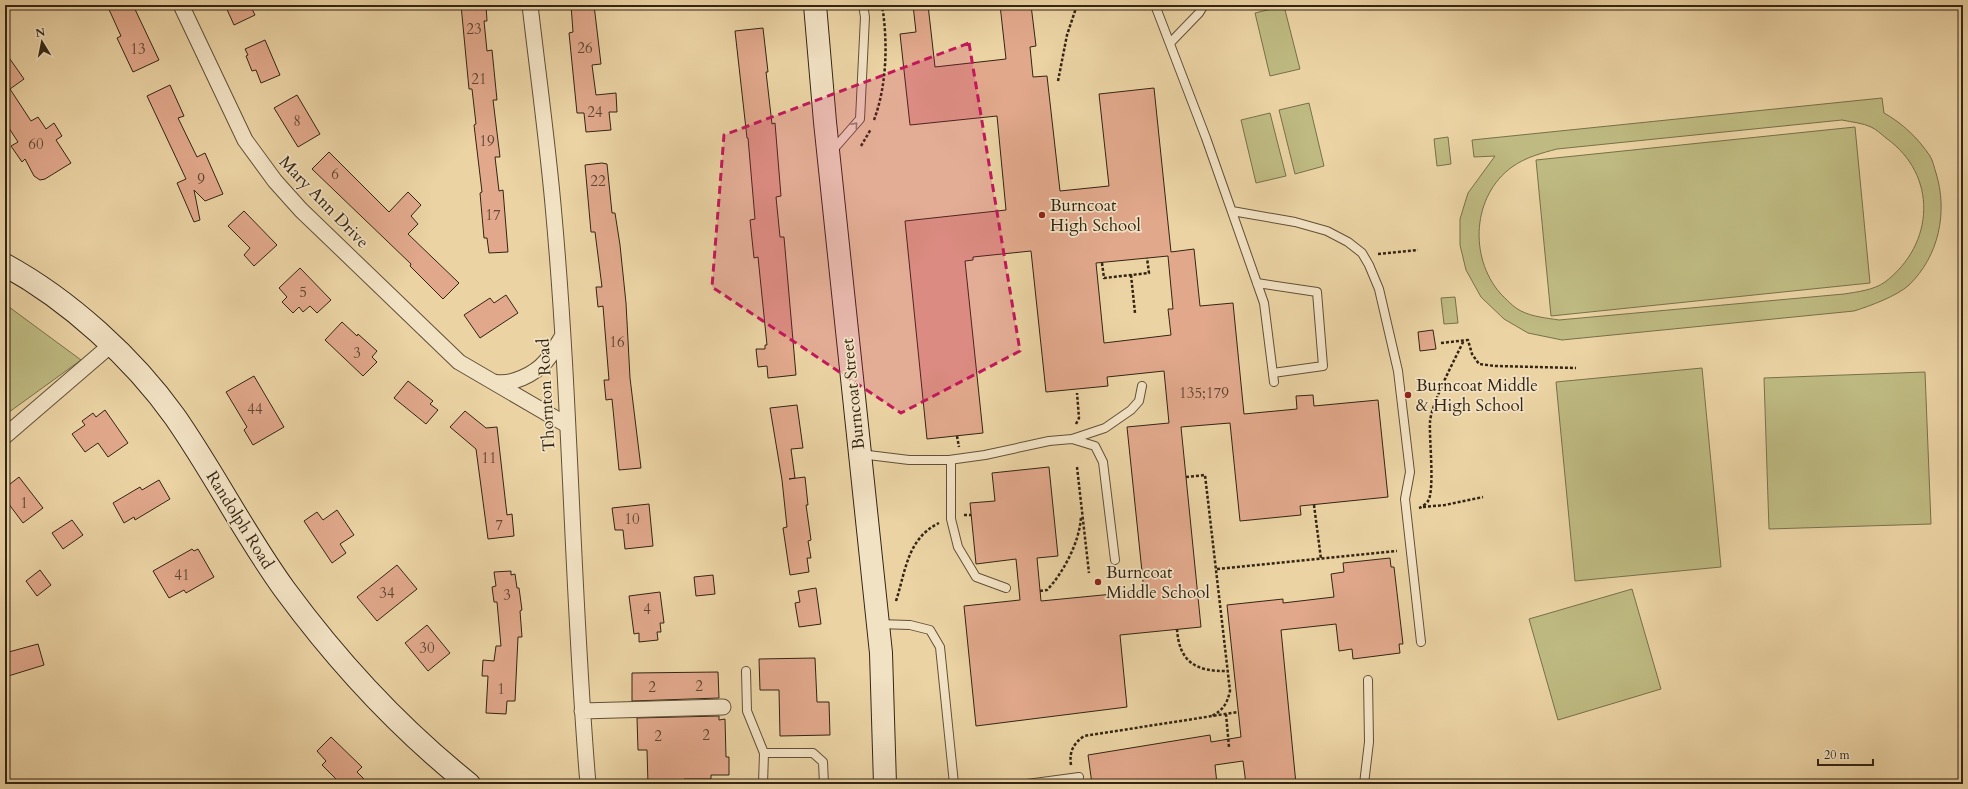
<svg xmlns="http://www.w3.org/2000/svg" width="1968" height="789" font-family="Cardo,serif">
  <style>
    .green { fill: #beba81; stroke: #78704a; fill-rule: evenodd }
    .building { fill: #e1a88b; stroke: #332514; fill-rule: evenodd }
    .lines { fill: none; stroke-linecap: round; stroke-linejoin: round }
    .lane-casing { stroke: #615038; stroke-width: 10 }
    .street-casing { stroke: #615038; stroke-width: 17 }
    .secondary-casing { stroke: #332514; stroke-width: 24 }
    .path { stroke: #332514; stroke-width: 2.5; stroke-dasharray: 3 2; stroke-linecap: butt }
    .lane { stroke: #f2e2c4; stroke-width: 8 }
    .street { stroke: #f2e2c4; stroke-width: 15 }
    .secondary { stroke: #f2e2c4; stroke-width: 22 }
    .oneway { stroke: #92846c }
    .marked { fill: #c2185b; fill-opacity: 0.2; stroke: #c2185b; stroke-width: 3; stroke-dasharray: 8 5; stroke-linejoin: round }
    .poi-dot { fill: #8f2418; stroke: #f2e2c4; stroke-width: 1.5 }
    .labels { text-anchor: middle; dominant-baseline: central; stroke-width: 3.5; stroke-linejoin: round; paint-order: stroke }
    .number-label { font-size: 15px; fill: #5e4632 }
    .street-label { font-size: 17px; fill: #332514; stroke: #f2e2c4 }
    .poi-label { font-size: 17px; fill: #332514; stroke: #f2e2c4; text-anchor: start }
  </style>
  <rect width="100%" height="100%" fill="#ebd3a4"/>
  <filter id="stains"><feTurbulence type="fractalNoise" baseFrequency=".005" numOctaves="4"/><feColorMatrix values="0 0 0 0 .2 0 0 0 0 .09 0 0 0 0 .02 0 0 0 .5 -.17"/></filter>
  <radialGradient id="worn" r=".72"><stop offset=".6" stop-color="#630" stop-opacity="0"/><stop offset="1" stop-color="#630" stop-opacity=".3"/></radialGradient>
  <path class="green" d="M 1284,6 L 1300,69 L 1270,76 L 1255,13 Z
    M 1882,98 L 1884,113 C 1902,123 1918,138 1930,156 C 1933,161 1934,167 1936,173 C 1948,212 1939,256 1909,285 C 1897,296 1870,306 1854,311 L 1562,340 L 1528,333 L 1504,319 L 1481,297 L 1466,270 L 1460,245 L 1460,219 L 1468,193 L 1495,156 L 1474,157 L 1472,140 ZM 1842,120 C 1851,122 1863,123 1871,127 C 1876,129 1881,134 1886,138 C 1938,175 1935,244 1885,282 C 1874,290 1857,292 1844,294 L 1559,320 C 1547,318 1533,317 1521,311 C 1513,307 1506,299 1500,293 C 1469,257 1472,196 1512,167 C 1526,157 1542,153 1557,149 Z
    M 1309,103 L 1324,166 L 1295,174 L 1279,110 Z
    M 1270,113 L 1286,176 L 1256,183 L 1241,120 Z
    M 1855,127 L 1870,283 L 1551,316 L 1536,160 Z
    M 1448,137 L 1451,164 L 1437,166 L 1434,139 Z
    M 1455,297 L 1458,323 L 1444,324 L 1441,298 Z
    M 5,304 L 81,360 L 5,415 Z
    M 1702,368 L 1721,567 L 1575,581 L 1556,382 Z
    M 1925,372 L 1931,524 L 1769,529 L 1764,378 Z
    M 1632,589 L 1661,689 L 1558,720 L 1529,619 Z"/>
  <path class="building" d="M 107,5 L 133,5 L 159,60 L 133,72 L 117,38 L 121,36 Z
    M 225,5 L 250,5 L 255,15 L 234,25 Z
    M 461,5 L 486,5 L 487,21 L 484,21 L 487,51 L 492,50 L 497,100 L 493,100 L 500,157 L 495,157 L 499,191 L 503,190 L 508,252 L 489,253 L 487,238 L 484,238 L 480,193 L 482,192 L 474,125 L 476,124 L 472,89 L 469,89 Z
    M 571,5 L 594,5 L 601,64 L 592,65 L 596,95 L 616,93 L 617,112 L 609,112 L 611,130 L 586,132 L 584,113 L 577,113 L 569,33 L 573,32 Z
    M 913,5 L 928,5 L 935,67 L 1006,59 L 1000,5 L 1031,5 L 1036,46 L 1030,47 L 1033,77 L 1047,76 L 1060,191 L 1109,186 L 1099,94 L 1154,88 L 1171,252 L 1194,249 L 1200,306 L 1233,303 L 1244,414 L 1297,409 L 1296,396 L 1313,395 L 1314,406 L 1378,400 L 1388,497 L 1300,506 L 1301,515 L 1240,521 L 1230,423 L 1181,427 L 1201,627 L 1120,635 L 1127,707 L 976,726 L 964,606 L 1020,600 L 1016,559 L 976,564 L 970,503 L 995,501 L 992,473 L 1049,467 L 1058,556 L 1037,558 L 1041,601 L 1144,591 L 1127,427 L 1169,423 L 1164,371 L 1107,377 L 1108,386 L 1046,392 L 1031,251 L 973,257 L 973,260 L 965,261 L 983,433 L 927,439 L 905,221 L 1006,210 L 997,116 L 910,125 L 900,34 L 916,32 ZM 1168,256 L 1173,309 L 1168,309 L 1171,335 L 1104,343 L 1096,263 Z
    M 763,28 L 768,72 L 766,72 L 772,124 L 775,123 L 781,196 L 776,197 L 780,237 L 784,237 L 796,375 L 768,378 L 767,366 L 758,367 L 756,349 L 765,349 L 765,345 L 767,345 L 758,257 L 754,258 L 750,220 L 755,219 L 748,138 L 747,138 L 735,31 Z
    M 265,40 L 280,75 L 261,83 L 256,70 L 252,71 L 246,56 L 248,55 L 245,49 Z
    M 5,52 L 24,79 L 10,89 L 31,121 L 38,117 L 46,129 L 54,123 L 62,136 L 56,140 L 71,163 L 45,179 L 40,180 L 34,176 L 25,159 L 22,162 L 11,146 L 18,142 L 5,122 Z
    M 170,85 L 184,116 L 178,118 L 197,157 L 205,153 L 223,194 L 205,201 L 194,190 L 200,220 L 194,222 L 177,183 L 186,179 L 147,96 Z
    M 297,95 L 320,134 L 298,147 L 274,108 Z
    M 329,152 L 389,212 L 408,192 L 421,205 L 411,216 L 418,224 L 408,234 L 459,283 L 443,299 L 410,266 L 411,264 L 312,169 Z
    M 602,163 L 607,164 L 612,213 L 615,213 L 620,245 L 626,303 L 630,378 L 641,468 L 619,470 L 612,399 L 606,400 L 604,380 L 609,380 L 603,306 L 598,307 L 596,287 L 602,287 L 595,232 L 591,232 L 585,165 Z
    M 244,211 L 277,245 L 254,266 L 244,255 L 250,248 L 228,226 Z
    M 300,268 L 331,300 L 317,313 L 310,306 L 303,312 L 299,307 L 293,313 L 282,302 L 287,297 L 279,288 Z
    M 506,295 L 518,313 L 480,338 L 464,315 L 490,298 L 494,303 Z
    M 342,322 L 357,336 L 358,334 L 377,351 L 372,357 L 377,362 L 363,376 L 325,340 Z
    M 1433,330 L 1436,349 L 1420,351 L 1418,332 Z
    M 254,376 L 284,427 L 253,445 L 244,430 L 247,427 L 226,392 Z
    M 408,381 L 433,401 L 430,404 L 438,410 L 426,424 L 394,398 Z
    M 797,405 L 803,448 L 791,449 L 795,478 L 789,479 L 805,477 L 808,505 L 806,505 L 811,540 L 808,541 L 811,558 L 807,558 L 809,572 L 790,575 L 783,528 L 787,527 L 782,480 L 770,408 Z
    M 105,410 L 128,443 L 108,457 L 98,443 L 85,452 L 72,434 L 85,425 L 82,421 L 93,413 L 96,417 Z
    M 465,411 L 486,428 L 497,427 L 507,515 L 512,514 L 514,536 L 488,539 L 476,449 L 450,427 Z
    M 19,477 L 43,508 L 23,523 L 5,499 L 5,488 Z
    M 159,480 L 170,499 L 135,520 L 134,517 L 124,523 L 113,503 L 140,487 L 142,490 Z
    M 649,504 L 653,546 L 625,549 L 623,530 L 615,530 L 612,508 Z
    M 337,510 L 354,535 L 340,544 L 346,553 L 332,563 L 304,521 L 317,512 L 323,520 Z
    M 72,520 L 83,535 L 63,549 L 52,533 Z
    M 192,549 L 194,551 L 198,549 L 214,577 L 186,593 L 184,590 L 169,598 L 153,571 Z
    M 1390,558 L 1391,567 L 1394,567 L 1403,644 L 1399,644 L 1400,653 L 1353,659 L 1352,649 L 1339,651 L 1336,624 L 1281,630 L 1296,784 L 1246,784 L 1243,761 L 1215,765 L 1217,784 L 1092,784 L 1088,755 L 1210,735 L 1211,742 L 1241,737 L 1227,605 L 1283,599 L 1283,603 L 1334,597 L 1331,574 L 1344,572 L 1343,563 Z
    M 397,565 L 417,589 L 377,621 L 357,597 Z
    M 40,570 L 51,585 L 37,596 L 26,581 Z
    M 511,571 L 511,575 L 515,574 L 517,588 L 519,588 L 522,610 L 520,611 L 522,637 L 518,637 L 515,701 L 507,701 L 506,714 L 486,713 L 488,676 L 482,676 L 483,660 L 494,661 L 496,646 L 501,646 L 497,602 L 494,602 L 492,587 L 496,586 L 494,572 Z
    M 713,575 L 715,594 L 696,596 L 694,577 Z
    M 816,588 L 821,624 L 799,627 L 795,603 L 800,602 L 798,591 Z
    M 660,592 L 664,623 L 660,623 L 661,632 L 657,632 L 658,640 L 639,642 L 639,633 L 634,634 L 629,596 Z
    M 427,625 L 450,653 L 428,671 L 405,643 Z
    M 38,644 L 44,665 L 5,677 L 5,653 Z
    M 815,658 L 817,702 L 829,702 L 830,735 L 780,736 L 779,690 L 760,690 L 759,659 Z
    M 718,672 L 719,698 L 632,701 L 632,673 Z
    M 719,716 L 719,720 L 725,719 L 726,757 L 729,757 L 729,775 L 711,775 L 711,779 L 684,779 L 684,784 L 648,784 L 647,750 L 638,750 L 637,718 Z
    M 331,737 L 362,767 L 357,772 L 369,784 L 341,784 L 322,765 L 326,761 L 317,751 Z"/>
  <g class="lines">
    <g class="lane-casing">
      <path id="lane" d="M 1155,5 L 1206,138 L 1264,303 L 1274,382
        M 1170,43 L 1199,13 L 1204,5
        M 832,151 L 860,119 L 865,17 L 863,5
        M 1232,211 L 1295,222 L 1327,231 L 1348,242 L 1362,253 L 1369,265 L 1379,289 L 1398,371 L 1410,472 L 1405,499 L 1421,642
        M 1257,283 L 1317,292 L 1323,366 L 1273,373
        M 1072,439 L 1105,428 L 1131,410 L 1139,401 L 1142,386
        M 860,454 L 909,460 L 949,460 L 985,455 L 1049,441 L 1072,439 L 1095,446 L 1103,462 L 1115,560
        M 951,460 L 951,519 L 958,547 L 976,577 L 1006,588
        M 878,624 L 910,625 L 930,630 L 940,647 L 954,784
        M 746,671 L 747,711 L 764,753 L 763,784
        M 764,753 L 813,753 L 823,762 L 824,784
        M 1027,784 L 1079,777
        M 1364,784 L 1369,742 L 1368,680"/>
    </g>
    <g class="street-casing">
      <path id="street" d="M 181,5 L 245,140 L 275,181 L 301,210 L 459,362 L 567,425
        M 530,5 C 538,75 548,145 554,216 C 571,405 572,595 588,784
        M 494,382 C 511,386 535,374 546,361 C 552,354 557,345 562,337
        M 5,436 L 112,344
        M 582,711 L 723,707"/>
    </g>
    <g class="secondary-casing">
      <path id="secondary" d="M 815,5 L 825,122 L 881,653 L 885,784
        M 5,265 C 69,300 133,358 175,417 C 214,473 245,535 285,590 C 338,662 399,728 469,784"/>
    </g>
    <path class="path" d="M 1058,81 L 1067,35 L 1077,5
      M 874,120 C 887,85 888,42 882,5
      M 861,146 L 871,129
      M 1378,254 L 1418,250
      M 1102,263 L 1104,278 L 1149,273 L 1147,258
      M 1131,275 L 1135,313
      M 1441,343 L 1468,340 L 1472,354 L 1479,364 L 1495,366 L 1576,368
      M 1076,424 L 1079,418 L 1077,393
      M 957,436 L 959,447
      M 1077,467 L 1089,573
      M 1186,477 L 1205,475 L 1230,691 C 1227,704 1223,710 1212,716
      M 1314,505 L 1321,559
      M 1423,507 L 1445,505 L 1483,497
      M 1419,508 C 1422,507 1426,504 1428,501 C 1435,490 1429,438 1430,422 C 1431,404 1455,359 1464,340
      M 964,515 L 971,515
      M 1217,569 L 1397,551
      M 1040,591 L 1047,590 C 1064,572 1080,541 1081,516
      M 896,601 C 906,570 907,539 939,523
      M 1177,629 C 1179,662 1196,672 1228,671
      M 1226,714 L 1229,747
      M 1071,765 C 1069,752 1073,744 1084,736 L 1238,712"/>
    <use href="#lane" class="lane"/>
    <use href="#street" class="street"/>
    <use href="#secondary" class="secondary"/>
  </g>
  <defs><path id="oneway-chevron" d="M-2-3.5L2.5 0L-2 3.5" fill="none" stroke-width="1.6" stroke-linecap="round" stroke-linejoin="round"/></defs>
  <use class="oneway" href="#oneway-chevron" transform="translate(855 125) rotate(-49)"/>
  <path class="marked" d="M 969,43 L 1020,351 L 901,413 L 712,287 L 724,135 Z"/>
  <g class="poi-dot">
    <circle cx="1042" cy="215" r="4"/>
    <circle cx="1408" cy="395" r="4"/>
    <circle cx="1098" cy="582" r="4"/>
  </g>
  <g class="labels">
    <g class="number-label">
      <text x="474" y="29">23</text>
      <text x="585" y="48">26</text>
      <text x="138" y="49">13</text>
      <text x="479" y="79">21</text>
      <text x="595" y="112">24</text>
      <text x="297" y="121">8</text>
      <text x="487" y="141">19</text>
      <text x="36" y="144">60</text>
      <text x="335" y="174">6</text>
      <text x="201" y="179">9</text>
      <text x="598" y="181">22</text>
      <text x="493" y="215">17</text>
      <text x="303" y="292">5</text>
      <text x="617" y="342">16</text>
      <text x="357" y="353">3</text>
      <text x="1204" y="393">135;179</text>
      <text x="255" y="409">44</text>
      <text x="489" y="458">11</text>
      <text x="24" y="503">1</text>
      <text x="632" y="519">10</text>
      <text x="499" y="525">7</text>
      <text x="182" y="575">41</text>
      <text x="387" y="593">34</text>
      <text x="507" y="595">3</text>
      <text x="647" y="609">4</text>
      <text x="427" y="648">30</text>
      <text x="699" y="686">2</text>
      <text x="652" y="687">2</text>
      <text x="501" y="689">1</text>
      <text x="706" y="735">2</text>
      <text x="658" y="736">2</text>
    </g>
    <g class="street-label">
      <text transform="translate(324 202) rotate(46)">Mary Ann Drive</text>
      <text transform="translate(853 394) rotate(-96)">Burncoat Street</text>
      <text transform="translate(546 395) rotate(-93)">Thornton Road</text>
      <text transform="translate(240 520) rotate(58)">Randolph Road</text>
    </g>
    <g class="poi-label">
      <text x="1050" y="205">Burncoat<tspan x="1050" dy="20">High School</tspan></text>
      <text x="1416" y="385">Burncoat Middle<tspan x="1416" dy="20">&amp; High School</tspan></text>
      <text x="1106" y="572">Burncoat<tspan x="1106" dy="20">Middle School</tspan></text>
    </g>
  </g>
  <rect width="1968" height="789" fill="none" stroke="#ebd3a4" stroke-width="20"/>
  <rect x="6" y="6" width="1956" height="777" fill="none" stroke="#332514" stroke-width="2"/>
  <rect x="10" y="10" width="1948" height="769" fill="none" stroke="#332514"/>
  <g transform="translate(42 42) rotate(350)" stroke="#f2e2c4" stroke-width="3" paint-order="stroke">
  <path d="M0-3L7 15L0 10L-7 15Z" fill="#332514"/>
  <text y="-6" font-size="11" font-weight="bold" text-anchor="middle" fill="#332514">N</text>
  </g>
  <path d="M1818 759v6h55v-6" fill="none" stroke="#332514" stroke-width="2"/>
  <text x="1824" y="759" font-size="12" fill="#332514" stroke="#f2e2c4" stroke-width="3" paint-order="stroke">20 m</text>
  <rect width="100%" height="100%" filter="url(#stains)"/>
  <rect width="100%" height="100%" fill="url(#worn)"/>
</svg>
